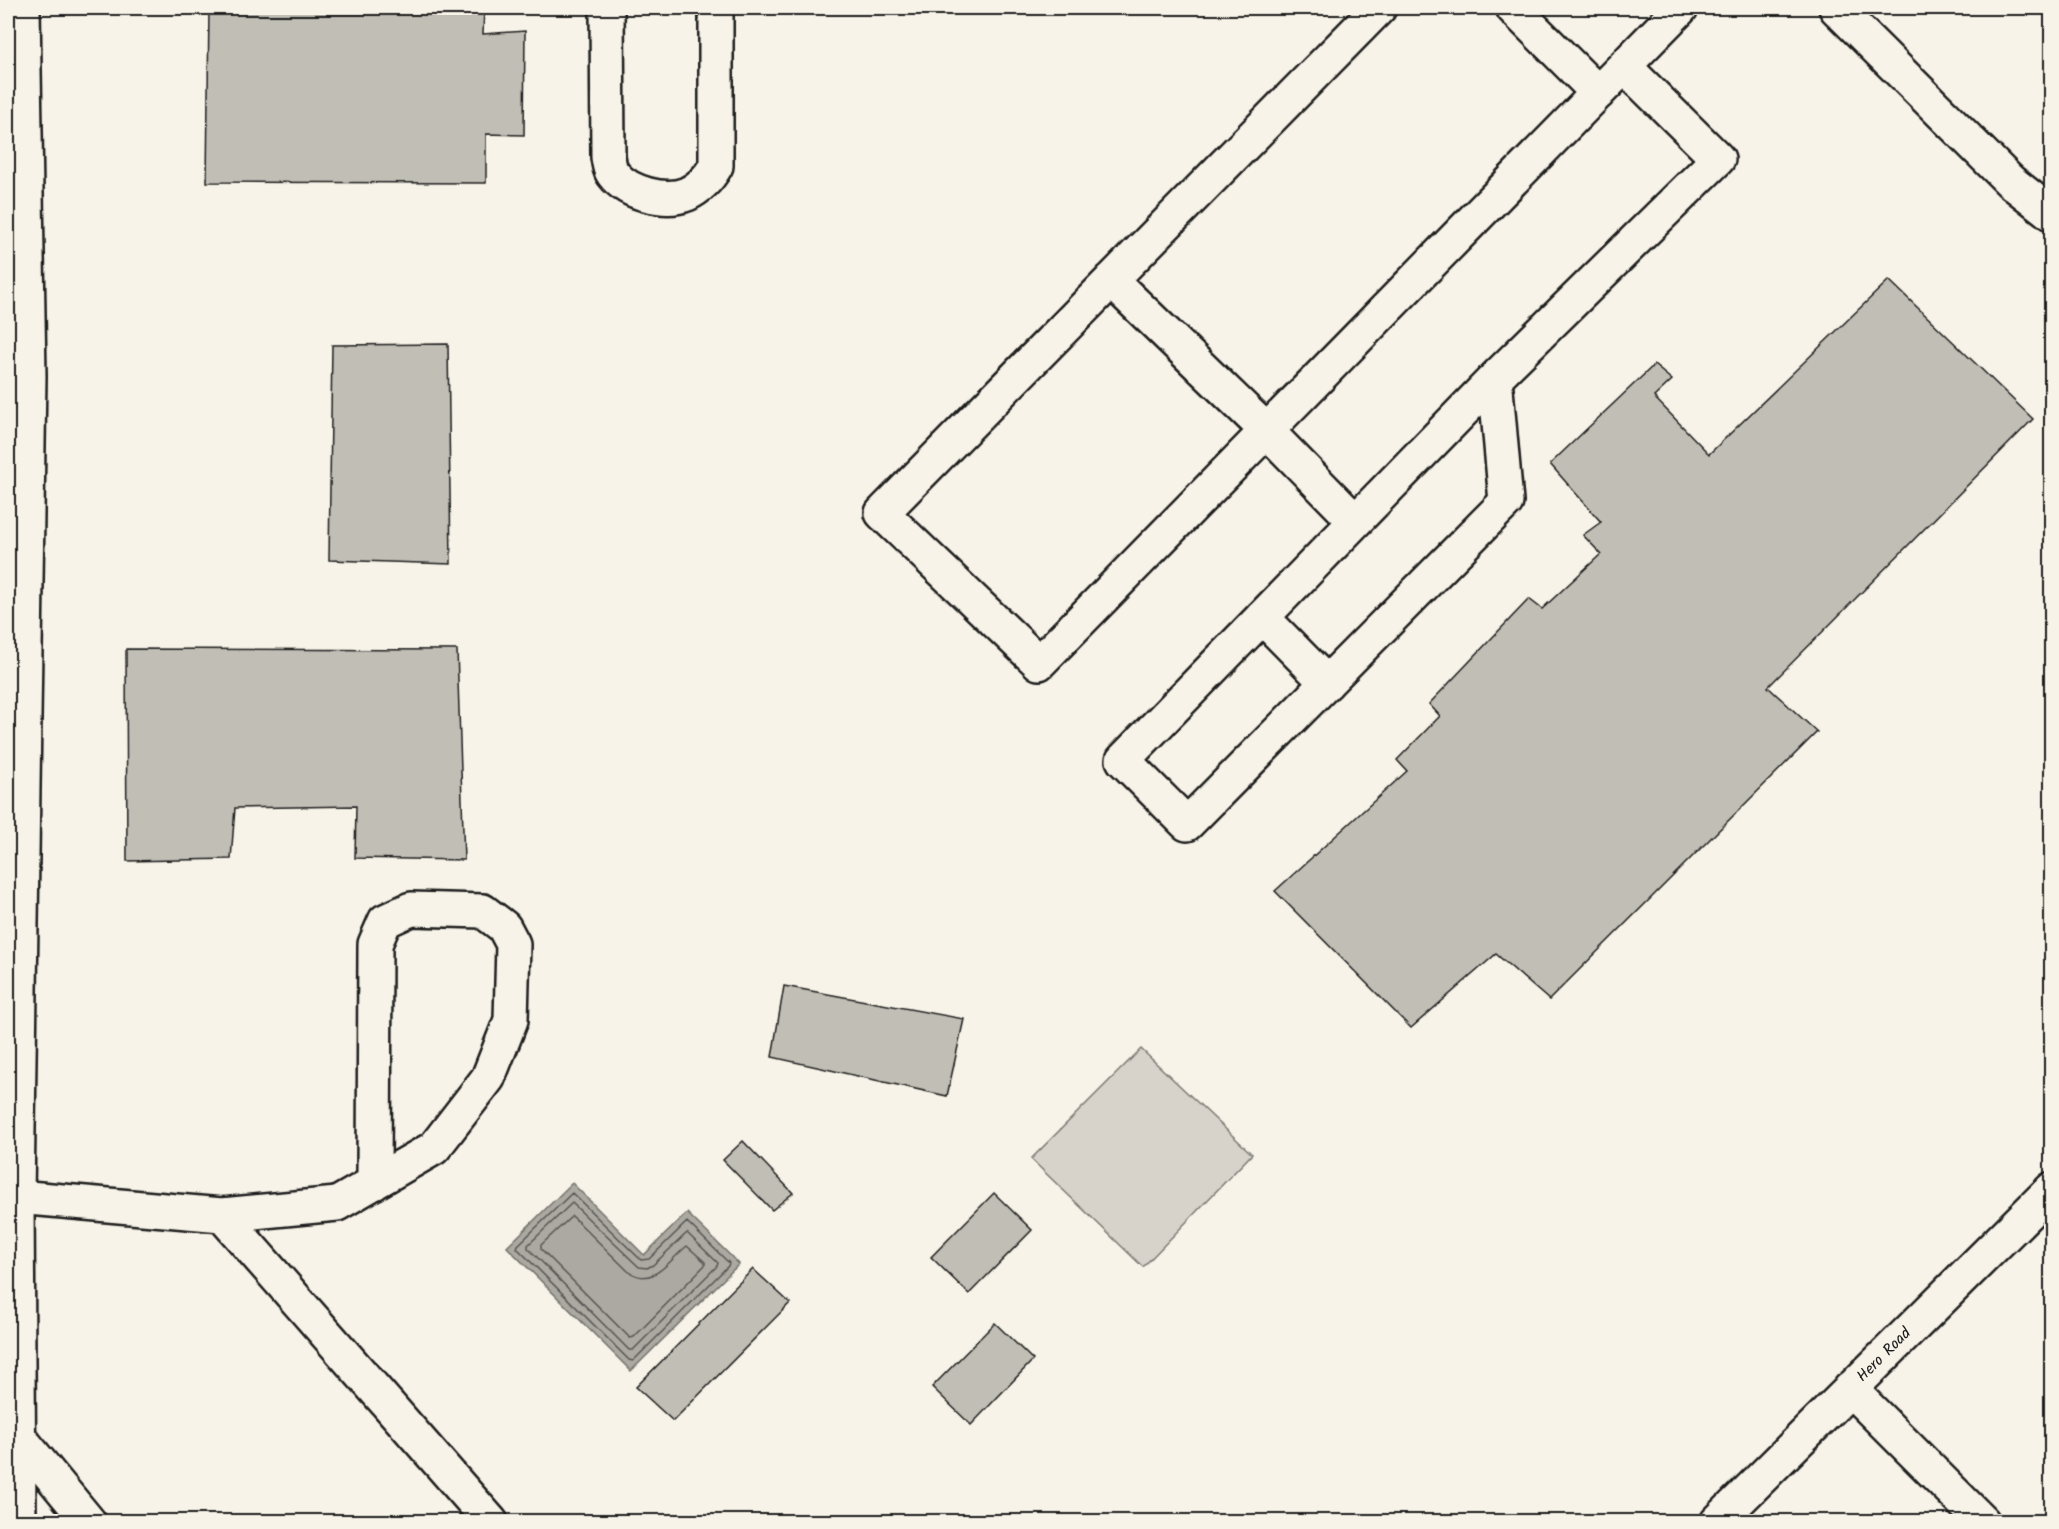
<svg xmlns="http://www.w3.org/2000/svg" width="2059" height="1529" font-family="Kalam,sans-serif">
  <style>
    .green { fill: #d7d3cb; stroke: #7a7874; stroke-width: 1.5 }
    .water { fill: #aca9a2; stroke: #72716c; stroke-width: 1.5 }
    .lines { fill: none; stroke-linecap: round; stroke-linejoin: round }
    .shore { stroke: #565452; stroke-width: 1.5 }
    .building { fill: #c0beb5; stroke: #1c1c1c; stroke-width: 1.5 }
    .minor-casing { stroke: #1c1c1c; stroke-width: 38 }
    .major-casing { stroke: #1c1c1c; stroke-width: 38 }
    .minor { stroke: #f7f3e8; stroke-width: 33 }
    .major { stroke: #f7f3e8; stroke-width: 33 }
    .labels { text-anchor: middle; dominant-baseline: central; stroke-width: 4.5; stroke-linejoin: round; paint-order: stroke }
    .street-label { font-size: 16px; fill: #1c1c1c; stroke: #f7f3e8 }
  </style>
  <rect width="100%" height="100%" fill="#f7f3e8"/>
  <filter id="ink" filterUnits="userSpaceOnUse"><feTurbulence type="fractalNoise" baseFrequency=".0167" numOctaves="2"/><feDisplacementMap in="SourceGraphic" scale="12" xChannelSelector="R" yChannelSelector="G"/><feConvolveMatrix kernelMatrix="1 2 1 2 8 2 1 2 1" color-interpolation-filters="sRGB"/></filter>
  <g filter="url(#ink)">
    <path class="green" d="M 1141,1049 L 1252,1154 L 1143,1267 L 1031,1159 Z"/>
    <path class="water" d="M 572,1183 L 644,1255 L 687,1213 L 739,1264 L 631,1371 L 507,1247 Z"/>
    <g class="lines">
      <path class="shore" d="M 572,1193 L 641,1260 L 649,1259 L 687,1222 L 729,1263 L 728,1266 L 633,1361 L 629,1360 L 517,1248 L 518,1245 Z
        M 572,1203 L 639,1267 L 647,1268 L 653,1265 L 687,1233 L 718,1263 L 717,1266 L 633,1350 L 629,1350 L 528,1248 L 528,1245 Z
        M 572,1216 L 628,1271 C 653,1289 669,1260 687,1246 L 705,1262 L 705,1265 L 634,1337 L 630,1338 L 541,1249 L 541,1245 Z"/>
    </g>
    <path class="building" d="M 209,8 L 484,8 L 483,34 L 525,31 L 524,135 L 486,134 L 486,183 L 207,182 Z
      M 1889,280 L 2033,419 L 1768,687 L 1817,732 L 1549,1000 L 1496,954 L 1411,1028 L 1275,891 L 1407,771 L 1397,760 L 1440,716 L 1429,704 L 1529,599 L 1542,609 L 1601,554 L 1583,535 L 1601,522 L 1550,464 L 1654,365 L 1672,380 L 1654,397 L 1709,454 Z
      M 448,344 L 451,564 L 329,560 L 332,345 Z
      M 126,649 L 457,650 L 464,860 L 355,858 L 356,806 L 235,808 L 231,859 L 127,861 Z
      M 784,986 L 964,1019 L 947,1096 L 772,1057 Z
      M 743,1141 L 793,1193 L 772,1210 L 723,1160 Z
      M 994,1193 L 1032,1230 L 969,1294 L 931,1257 Z
      M 753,1269 L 790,1303 L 673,1421 L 636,1387 Z
      M 995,1323 L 1033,1360 L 971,1425 L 932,1387 Z"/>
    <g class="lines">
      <g class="minor-casing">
        <path id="minor" d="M 607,8 L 608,157 C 609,163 610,171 614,175 C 628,193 665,203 687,194 C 700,188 709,178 716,166 L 716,8
          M 1379,8 L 882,513 L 1039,663 L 1681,8
          M 1513,8 L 1598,93
          M 1836,8 L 2010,181 L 2052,214
          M 1111,280 L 1267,431 L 1355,521
          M 1495,378 L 1506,502 L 1187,824 L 1123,760 L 1495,378 L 1718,159 L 1624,66
          M 1262,617 L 1327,683
          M 17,1197 L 222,1215 L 337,1204 L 434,1148 L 488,1078 L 511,1020 L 513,944 L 504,927 L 483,911 L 411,909 L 385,921 L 375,944 L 374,1183
          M 222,1215 L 491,1522
          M 1850,1389 L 1983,1522
          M 19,1437 L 89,1522
          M 1717,1522 L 2052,1189"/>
      </g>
      <g class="major-casing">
        <path id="major" d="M 19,1522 L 17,1197 L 29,376 L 23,8"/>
      </g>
      <use href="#minor" class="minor"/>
      <use href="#major" class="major"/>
    </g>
  </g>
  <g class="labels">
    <g class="street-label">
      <text transform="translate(1884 1355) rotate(-45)">Hero Road</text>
    </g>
  </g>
  <rect width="2059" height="1529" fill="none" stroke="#f7f3e8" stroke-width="30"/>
  <rect x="15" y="15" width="2029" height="1499" fill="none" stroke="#1c1c1c" stroke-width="2" filter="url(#ink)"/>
</svg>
